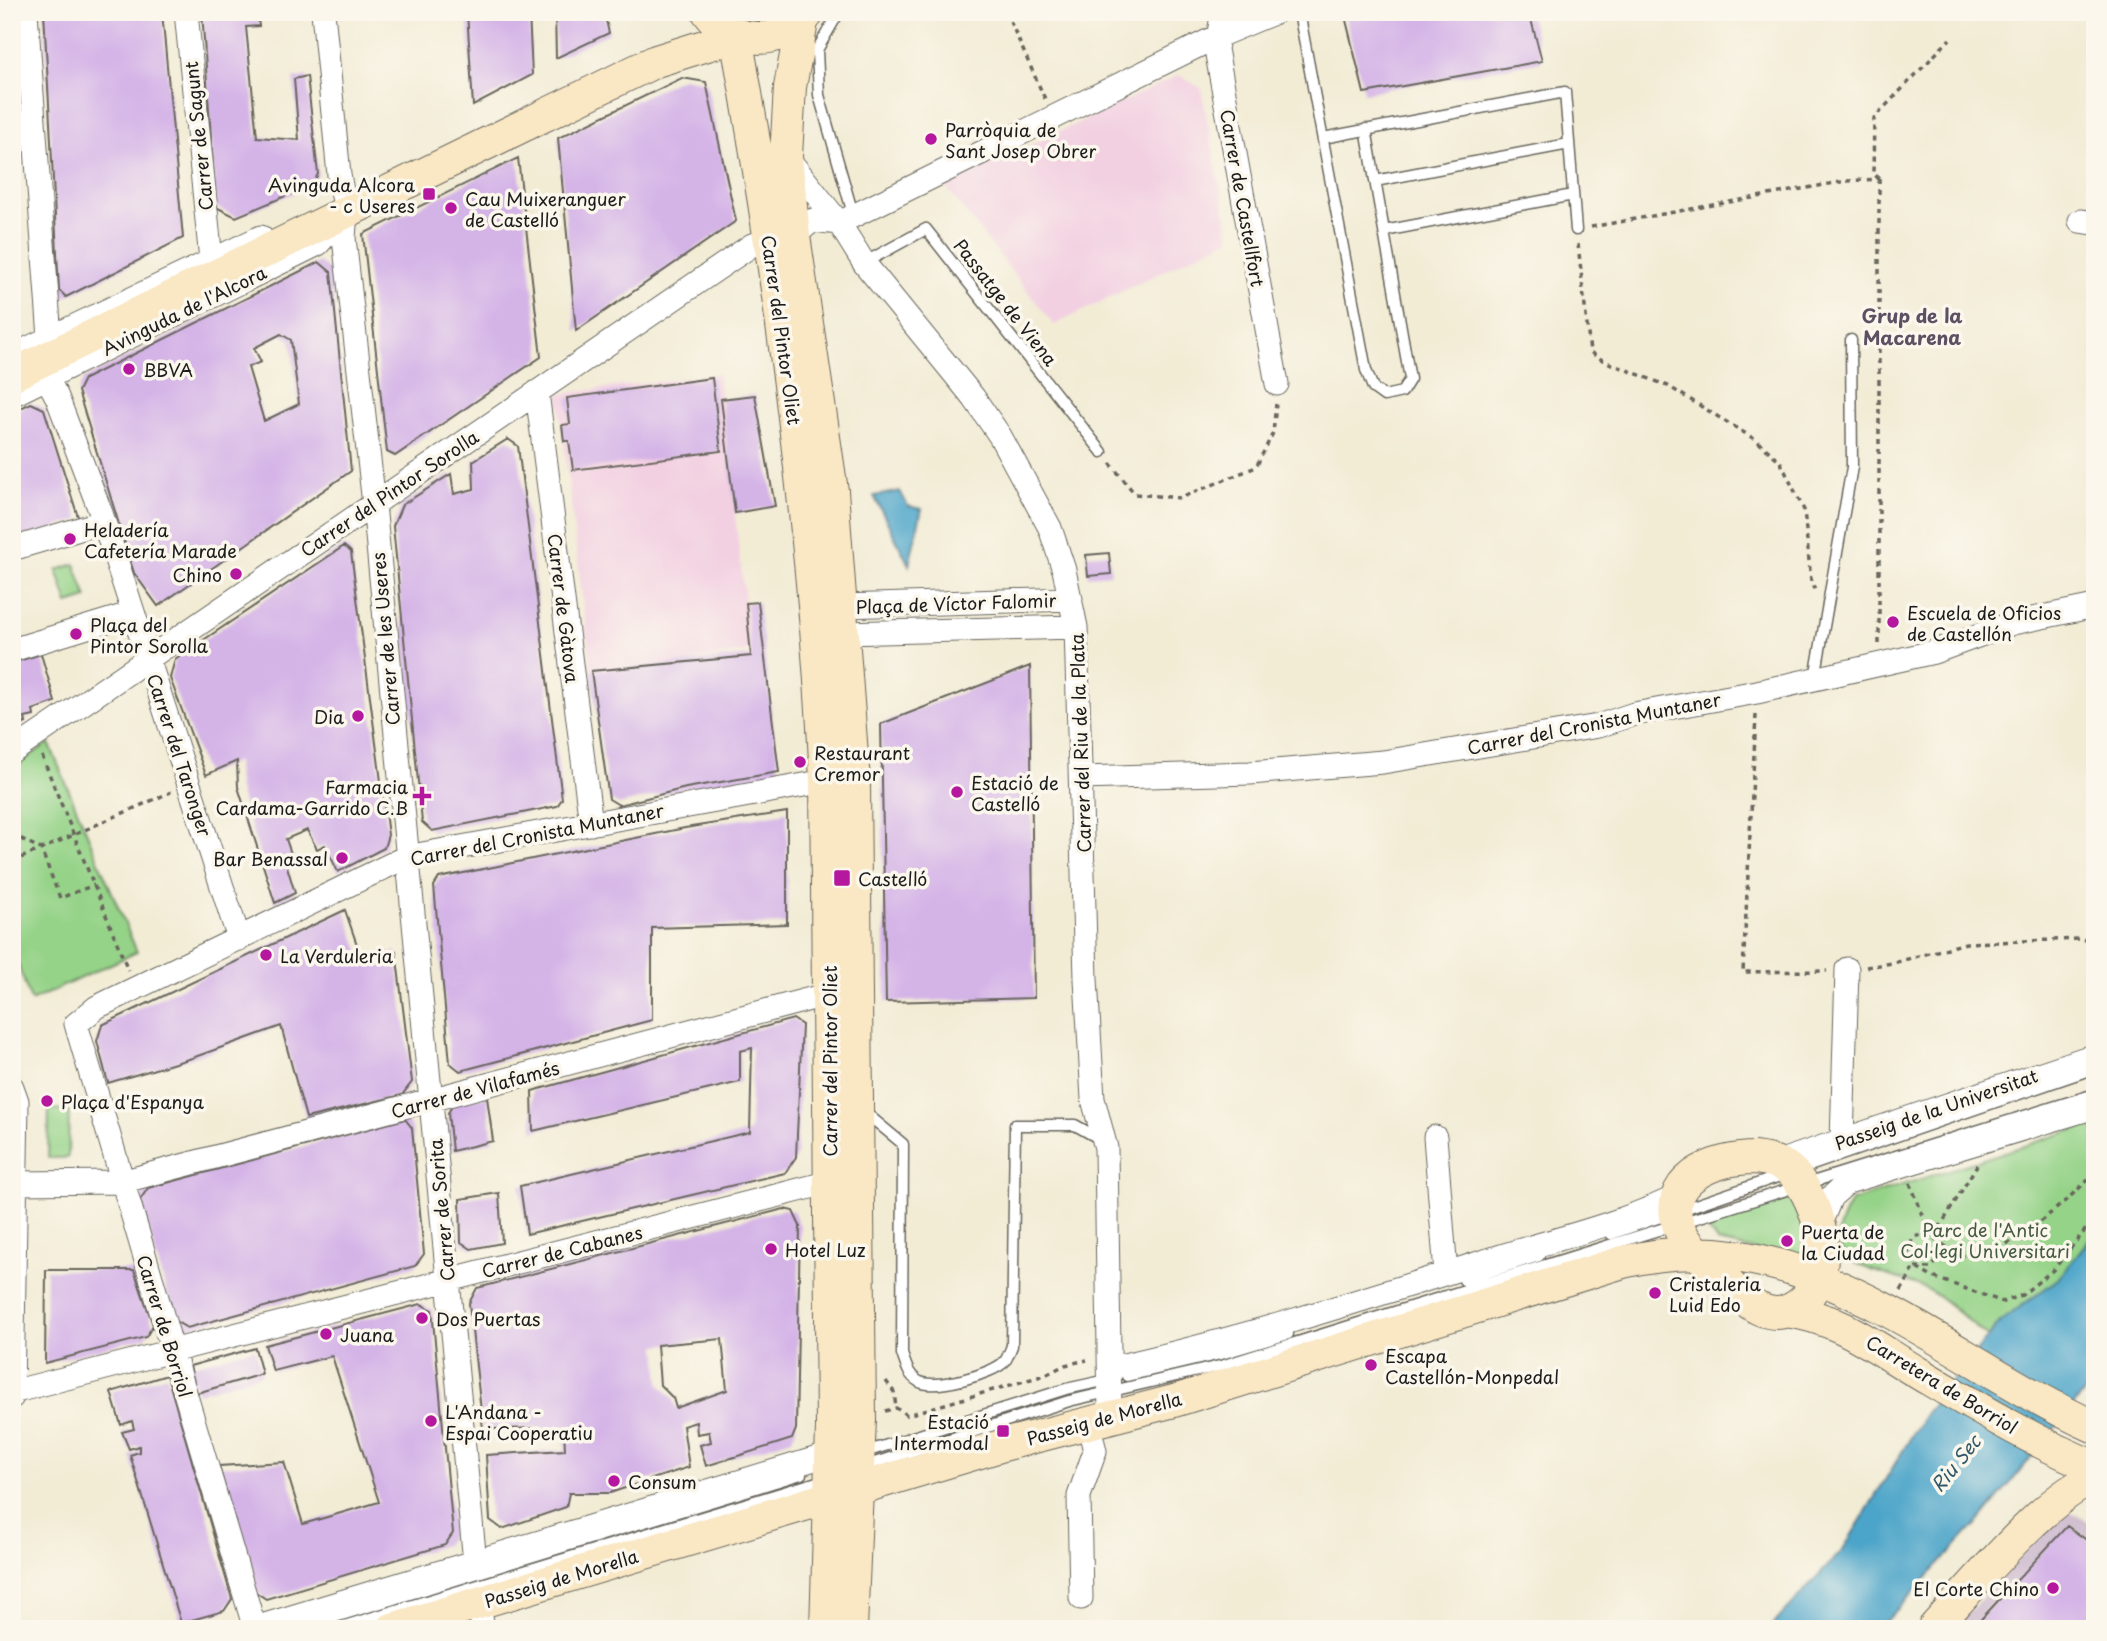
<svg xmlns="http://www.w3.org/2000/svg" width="2107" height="1641" font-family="'Playpen Sans',sans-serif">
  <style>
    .built { fill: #f2cfe1 }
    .industrial { fill: #cfbdcf }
    .green { fill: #95d388; stroke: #587852; stroke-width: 2 }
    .water { fill: #4ba4c9; stroke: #346072; stroke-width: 2 }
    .building { fill: #d4b3e7; fill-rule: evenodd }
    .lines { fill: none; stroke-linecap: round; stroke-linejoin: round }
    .lane-casing { stroke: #67655d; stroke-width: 13 }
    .street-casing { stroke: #67655d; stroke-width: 25 }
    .secondary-casing { stroke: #67655d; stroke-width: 34 }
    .path { stroke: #67655d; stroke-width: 3.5; stroke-dasharray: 5 5; stroke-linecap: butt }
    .lane { stroke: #fff; stroke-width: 10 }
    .street { stroke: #fff; stroke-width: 23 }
    .secondary { stroke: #fae7c3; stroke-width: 32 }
    .poi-dot { fill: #b5179e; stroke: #fbf7ec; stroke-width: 2.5 }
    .labels { text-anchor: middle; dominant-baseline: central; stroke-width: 7; stroke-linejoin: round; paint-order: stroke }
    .poi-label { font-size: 18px; fill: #1c1c1c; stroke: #fbf7ec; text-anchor: start }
    .street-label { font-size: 18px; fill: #1c1c1c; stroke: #fbf7ec }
    .park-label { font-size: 18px; fill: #465c42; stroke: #fbf7ec }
    .neighbourhood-label { font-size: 19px; font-weight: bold; fill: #5c5163; stroke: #fbf7ec }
    .water-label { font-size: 19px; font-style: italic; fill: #31596a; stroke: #fbf7ec }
  </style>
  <rect width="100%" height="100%" fill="#fbf7ec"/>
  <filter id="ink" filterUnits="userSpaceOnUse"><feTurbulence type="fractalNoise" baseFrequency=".0143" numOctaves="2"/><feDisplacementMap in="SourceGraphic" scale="14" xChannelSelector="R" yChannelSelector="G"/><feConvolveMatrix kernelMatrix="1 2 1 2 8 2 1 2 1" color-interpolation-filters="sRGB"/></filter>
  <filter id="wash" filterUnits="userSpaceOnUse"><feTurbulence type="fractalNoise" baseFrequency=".00686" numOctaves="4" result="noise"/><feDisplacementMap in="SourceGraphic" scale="28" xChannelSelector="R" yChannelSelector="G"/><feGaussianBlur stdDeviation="1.57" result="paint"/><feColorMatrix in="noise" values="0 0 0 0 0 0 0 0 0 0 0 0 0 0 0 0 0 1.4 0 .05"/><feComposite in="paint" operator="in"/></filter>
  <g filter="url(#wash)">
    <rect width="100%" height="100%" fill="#f2ecd5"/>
    <path class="built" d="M 1179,75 L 1201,88 L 1230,238 L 1054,325 L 945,186 Z
      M 718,374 L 751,651 L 668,664 L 591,671 L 558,394 Z"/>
    <path class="industrial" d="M 2066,1509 L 2095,1525 L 2095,1629 L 1953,1629 Z"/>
    <path class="green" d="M 729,12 L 788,12 C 771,26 747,25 729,12 Z
      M 75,564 L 87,598 L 68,604 L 57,570 Z
      M 49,743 L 137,952 L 31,1001 L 12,948 L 12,768 Z
      M 49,1109 L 69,1110 L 68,1158 L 48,1158 Z
      M 2095,1123 L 2095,1232 L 2059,1279 L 2001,1321 L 1988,1337 C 1969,1322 1949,1301 1928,1290 C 1883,1267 1807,1271 1852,1201 Z
      M 1792,1195 C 1803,1215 1806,1237 1804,1261 L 1718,1242 L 1702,1223 Z"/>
    <path class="water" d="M 900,491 L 908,506 L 922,509 L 909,565 L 874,496 Z
      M 2095,1232 L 2095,1379 L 1982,1518 L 1879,1629 L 1769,1629 L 1842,1551 L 1925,1414 L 2001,1321 L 2058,1279 Z"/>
    <g id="blocks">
      <path class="building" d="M 44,12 L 162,12 L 183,238 L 66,297 L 59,290 Z
        M 202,12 L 257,12 L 259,26 L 246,27 L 257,137 L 299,140 L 294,79 L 307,76 L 318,174 L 312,185 L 236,217 L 216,207 Z
        M 467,12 L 529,12 L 532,75 L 473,106 Z
        M 555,12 L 604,12 L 609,33 L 556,58 Z
        M 1344,12 L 1529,12 L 1542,61 L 1364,93 Z
        M 682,78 L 706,82 L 736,221 L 576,331 L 558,138 Z
        M 518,158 L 541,357 L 395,456 L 387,452 L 363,234 Z
        M 319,262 L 331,272 L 351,471 L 158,606 L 134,573 L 78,391 L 84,379 ZM 281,334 L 291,340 L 299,404 L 264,421 L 248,367 L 261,362 L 254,348 Z
        M 712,378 L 721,451 L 573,470 L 569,441 L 564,441 L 562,425 L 570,424 L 567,398 Z
        M 755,395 L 775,506 L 735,513 L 721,399 Z
        M 31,403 L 44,409 L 79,520 L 12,541 L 12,412 Z
        M 508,439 L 518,446 L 562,799 L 557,806 L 432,831 L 422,822 L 393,526 L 402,505 L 451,474 L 454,494 L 474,489 L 473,461 Z
        M 344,546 L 351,552 L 388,835 L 384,848 L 338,872 L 325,845 L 317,849 L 307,830 L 286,839 L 293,860 L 286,863 L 295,893 L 275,903 L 238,787 L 237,761 L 206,775 L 170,678 L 175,659 Z
        M 1109,553 L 1111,574 L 1088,576 L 1086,555 Z
        M 758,602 L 779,772 L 686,788 L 619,805 L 609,799 L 591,671 L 751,656 L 746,603 Z
        M 41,654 L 55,702 L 33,710 L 34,716 L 25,718 L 26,723 L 12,728 L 12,663 Z
        M 1030,666 L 1034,998 L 886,1002 L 881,724 Z
        M 787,812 L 787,924 L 652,928 L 652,1020 L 460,1071 L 450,1063 L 434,886 L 439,878 L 685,828 Z
        M 345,910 L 363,962 L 385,950 L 387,956 L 396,951 L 412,1082 L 402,1095 L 306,1118 L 281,1026 L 192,1058 L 108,1083 L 97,1041 L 102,1025 Z
        M 793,1019 L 802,1025 L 796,1157 L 785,1173 L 527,1234 L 520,1186 L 750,1132 L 752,1048 L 740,1051 L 740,1082 L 533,1131 L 532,1091 Z
        M 487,1097 L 493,1141 L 452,1151 L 448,1113 L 455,1101 Z
        M 405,1119 L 412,1128 L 424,1254 L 415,1266 L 187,1328 L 175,1321 L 140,1200 L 148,1188 Z
        M 499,1193 L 502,1243 L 471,1249 L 461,1242 L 460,1199 Z
        M 784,1209 L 793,1211 L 800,1226 L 796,1429 L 792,1439 L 706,1466 L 700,1445 L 711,1442 L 709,1432 L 697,1434 L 696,1422 L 683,1426 L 689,1467 L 610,1493 L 569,1493 L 566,1507 L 502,1529 L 490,1520 L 486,1455 L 565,1450 L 564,1428 L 483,1429 L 469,1303 L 477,1288 ZM 722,1339 L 727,1390 L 676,1408 L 673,1398 L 660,1385 L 657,1345 Z
        M 46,1270 L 134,1270 L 153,1325 L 146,1337 L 45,1363 Z
        M 421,1304 L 432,1310 L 453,1533 L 445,1545 L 266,1599 L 254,1591 L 219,1466 L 284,1462 L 303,1524 L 379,1502 L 332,1356 L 273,1371 L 265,1345 Z
        M 255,1348 L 262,1374 L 197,1393 L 190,1366 Z
        M 167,1375 L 232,1599 L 224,1611 L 181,1623 L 130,1455 L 139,1452 L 139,1446 L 129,1449 L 122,1432 L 134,1429 L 132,1421 L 121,1425 L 111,1392 Z
        M 2067,1526 L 2095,1546 L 2095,1629 L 1972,1629 Z"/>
    </g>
  </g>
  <g filter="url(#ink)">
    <use href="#blocks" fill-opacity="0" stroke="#67655d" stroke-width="2"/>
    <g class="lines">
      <g class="lane-casing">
        <path id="lane" d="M 839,12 L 817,50 L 819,95 L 853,214
          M 1299,12 L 1366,370 L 1373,388 L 1384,396 L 1402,392 L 1410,379 L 1366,129
          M 1323,138 L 1565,92 L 1576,230
          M 1375,181 L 1569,144
          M 1384,231 L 1573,195
          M 864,263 L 926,229 L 1102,452
          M 1815,678 L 1852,467 L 1851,340
          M 862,1110 L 903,1144 L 902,1354 C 906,1365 908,1375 918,1381 C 933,1391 994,1374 1005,1361 C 1008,1357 1010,1350 1012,1346 L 1015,1125 L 1075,1125 L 1100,1139
          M 1611,1234 L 2095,1068
          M 1464,1280 L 1539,1256
          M 1127,1376 L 1221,1354 L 1288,1334
          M 862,1453 L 1066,1389 L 1112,1379
          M 862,1467 L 1069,1401 L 1224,1365 L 2095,1094
          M 296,1629 L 801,1474
          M 334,1629 L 827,1479"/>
      </g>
      <g class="street-casing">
        <path id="street" d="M 26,12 L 50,338
          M 186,12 L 211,260
          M 323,12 L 339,175 L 346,212 L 344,238 L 374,504 L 475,1563
          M 1220,12 L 1221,22 L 1216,49 L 1277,384
          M 786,156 L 839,223 L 864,263 L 974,398 L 1000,436 L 1050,528 L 1064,570 L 1076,627 L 1086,979 L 1093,1099 L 1106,1148 L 1110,1417
          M 2080,221 L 2095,223
          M 794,236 L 813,220 L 839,223 L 1218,36 L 1276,12
          M 12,356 L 261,237
          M 43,379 L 50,384 L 57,397 L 101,513 L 239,939
          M 537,392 L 591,824
          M 12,395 L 318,244 L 340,220
          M 12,549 L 103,522
          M 829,616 L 842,606 L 1071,599
          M 828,629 L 844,633 L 1076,627
          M 12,650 L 133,613
          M 12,752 L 752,245 L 769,243
          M 1082,778 L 1250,773 L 1383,762 L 1598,726 L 1634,714 L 1757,692 L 1934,652 L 2013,623 L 2095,606
          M 12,1087 L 17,1101 L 12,1397
          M 1435,1137 L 1446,1273
          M 1842,1142 L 1847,969
          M 1778,1162 L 2095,1055
          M 15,1183 L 121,1182 L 829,994
          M 1818,1229 L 1831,1197 L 1848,1182 L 2095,1107
          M 1111,1368 C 1238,1340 1362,1300 1485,1261 C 1550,1240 1621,1225 1681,1194
          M 12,1392 L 830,1182
          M 1081,1598 L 1079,1496 L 1095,1451 L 1088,1422
          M 479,1603 L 483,1629
          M 255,1628 L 831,1454
          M 255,1629 L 76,1024 L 97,1007 L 406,857 L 826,781"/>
      </g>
      <g class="secondary-casing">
        <path id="secondary" d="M 708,12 C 731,46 785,47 809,12
          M 802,22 L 790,87 L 786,156 L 794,236 L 832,491 L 854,781 L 860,1419 L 851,1629
          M 736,36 C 780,282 814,530 826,781 L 832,1427 L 826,1629
          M 12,375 L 656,61 L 736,36
          M 1755,1158 C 1769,1160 1783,1162 1793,1173 C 1820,1204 1837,1269 1804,1300 C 1768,1333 1740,1295 1716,1271 C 1704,1259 1689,1249 1681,1232 C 1657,1180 1714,1158 1755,1158 Z
          M 1786,1311 C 1839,1317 1876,1348 1920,1374 C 1976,1407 2034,1442 2095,1467
          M 392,1629 L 1007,1444 L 1174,1401 L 1623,1262 C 1805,1216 1942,1358 2095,1427
          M 1933,1629 C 1969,1590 2048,1494 2095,1478"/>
      </g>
      <path class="path" d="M 1006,12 L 1045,99
        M 1879,179 L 1873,173 L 1874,118 L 1950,39
        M 1591,227 L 1846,181 L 1879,179
        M 1578,244 L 1590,352 L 1604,361 L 1668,386 L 1756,440 L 1780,461 L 1804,510 L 1811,581 L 1815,589
        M 1110,463 L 1135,494 L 1180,498 L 1256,467 L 1273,433 L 1276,404
        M 1879,644 L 1879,179
        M 1756,715 L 1743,972 L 1827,971
        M 42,756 L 128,970
        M 12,834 L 41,849 L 60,898 L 94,885
        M 12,862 L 171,792
        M 1866,967 L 1893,963 L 1966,943 L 2081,939 L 2095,942
        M 1910,1183 L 1925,1220 L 1926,1234
        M 1934,1237 L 1977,1165
        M 1939,1243 L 1941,1258 L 1930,1268 L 1915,1267 C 1906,1256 1906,1248 1914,1237 L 1926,1234 C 1939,1239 1949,1252 1963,1256 C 1999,1264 2071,1197 2095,1173
        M 1901,1291 L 1915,1267 L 1930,1276 L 2003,1302 L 2022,1295 L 2053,1270 L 2095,1218
        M 886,1381 L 894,1392 L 896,1408
        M 885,1411 L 896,1408 L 907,1415 L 1045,1375 L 1065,1365 L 1087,1360"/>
      <use href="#lane" class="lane"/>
      <use href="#street" class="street"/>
      <use href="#secondary" class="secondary"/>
    </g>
  </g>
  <g class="poi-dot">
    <circle cx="931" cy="139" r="7"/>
    <rect x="422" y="187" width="14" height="14" rx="3.5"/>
    <circle cx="451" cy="208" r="7"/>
    <circle cx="129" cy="369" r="7"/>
    <circle cx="70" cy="539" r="7"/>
    <circle cx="236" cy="574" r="7"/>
    <circle cx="1893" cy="622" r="7"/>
    <circle cx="76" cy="634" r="7"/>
    <circle cx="358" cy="716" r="7"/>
    <circle cx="800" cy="762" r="7"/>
    <circle cx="957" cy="792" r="7"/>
    <path d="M418.5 785.5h7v7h7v7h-7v7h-7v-7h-7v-7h7z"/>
    <circle cx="342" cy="858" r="7"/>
    <rect x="833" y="869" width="18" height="18" rx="3.5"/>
    <circle cx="266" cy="955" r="7"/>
    <circle cx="47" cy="1101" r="7"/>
    <circle cx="1787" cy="1241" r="7"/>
    <circle cx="771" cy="1249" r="7"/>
    <circle cx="1655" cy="1293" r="7"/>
    <circle cx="422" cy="1318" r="7"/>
    <circle cx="326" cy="1334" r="7"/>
    <circle cx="1371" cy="1365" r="7"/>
    <circle cx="431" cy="1421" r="7"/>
    <rect x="996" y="1424" width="14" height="14" rx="3.5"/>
    <circle cx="614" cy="1481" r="7"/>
    <circle cx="2053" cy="1588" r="7"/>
  </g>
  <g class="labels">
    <g class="poi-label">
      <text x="945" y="129">Parròquia de<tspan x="945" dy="21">Sant Josep Obrer</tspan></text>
      <text x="415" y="184" text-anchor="end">Avinguda Alcora<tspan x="415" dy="21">- c Useres</tspan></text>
      <text x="465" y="198">Cau Muixeranguer<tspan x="465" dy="21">de Castelló</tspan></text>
      <text x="143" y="369">BBVA</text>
      <text x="84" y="529">Heladería<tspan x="84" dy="21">Cafetería Marade</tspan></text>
      <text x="222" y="574" text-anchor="end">Chino</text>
      <text x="1907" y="612">Escuela de Oficios<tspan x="1907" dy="21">de Castellón</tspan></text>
      <text x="90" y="624">Plaça del<tspan x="90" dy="21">Pintor Sorolla</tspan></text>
      <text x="344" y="716" text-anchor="end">Dia</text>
      <text x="814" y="752">Restaurant<tspan x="814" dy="21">Cremor</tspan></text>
      <text x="971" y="782">Estació de<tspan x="971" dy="21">Castelló</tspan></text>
      <text x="408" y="786" text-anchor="end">Farmacia<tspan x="408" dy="21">Cardama-Garrido C.B</tspan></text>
      <text x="328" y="858" text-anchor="end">Bar Benassal</text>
      <text x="858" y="878">Castelló</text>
      <text x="280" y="955">La Verduleria</text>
      <text x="61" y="1101">Plaça d'Espanya</text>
      <text x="1801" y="1231">Puerta de<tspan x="1801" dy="21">la Ciudad</tspan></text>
      <text x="785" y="1249">Hotel Luz</text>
      <text x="1669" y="1283">Cristaleria<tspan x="1669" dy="21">Luid Edo</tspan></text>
      <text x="436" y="1318">Dos Puertas</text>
      <text x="340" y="1334">Juana</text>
      <text x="1385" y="1355">Escapa<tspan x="1385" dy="21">Castellón-Monpedal</tspan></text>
      <text x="445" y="1411">L'Andana -<tspan x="445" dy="21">Espai Cooperatiu</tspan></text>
      <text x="989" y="1421" text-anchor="end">Estació<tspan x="989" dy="21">Intermodal</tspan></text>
      <text x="628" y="1481">Consum</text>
      <text x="2039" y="1588" text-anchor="end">El Corte Chino</text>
    </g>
    <g class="street-label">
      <text transform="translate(198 136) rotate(-96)">Carrer de Sagunt</text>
      <text transform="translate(1243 198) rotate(80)">Carrer de Castellfort</text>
      <text transform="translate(1006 302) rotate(52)">Passatge de Viena</text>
      <text transform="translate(184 310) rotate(-26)">Avinguda de l'Alcora</text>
      <text transform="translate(782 330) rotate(82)">Carrer del Pintor Oliet</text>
      <text transform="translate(389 493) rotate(-34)">Carrer del Pintor Sorolla</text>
      <text transform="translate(956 603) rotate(-2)">Plaça de Víctor Falomir</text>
      <text transform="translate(564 608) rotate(83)">Carrer de Gàtova</text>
      <text transform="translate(385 639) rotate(-95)">Carrer de les Useres</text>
      <text transform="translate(1594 723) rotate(-11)">Carrer del Cronista Muntaner</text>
      <text transform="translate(1080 743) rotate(-92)">Carrer del Riu de la Plata</text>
      <text transform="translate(180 755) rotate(72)">Carrer del Taronger</text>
      <text transform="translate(537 834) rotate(-11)">Carrer del Cronista Muntaner</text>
      <text transform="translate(829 1061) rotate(-90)">Carrer del Pintor Oliet</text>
      <text transform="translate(475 1089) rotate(-15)">Carrer de Vilafamés</text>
      <text transform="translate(1936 1109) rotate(-19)">Passeig de la Universitat</text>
      <text transform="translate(441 1210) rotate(-95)">Carrer de Sorita</text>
      <text transform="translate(562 1251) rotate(-14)">Carrer de Cabanes</text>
      <text transform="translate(165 1326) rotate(73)">Carrer de Borriol</text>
      <text transform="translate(1942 1384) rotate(31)">Carretera de Borriol</text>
      <text transform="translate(1104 1418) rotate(-15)">Passeig de Morella</text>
      <text transform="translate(561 1578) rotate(-17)">Passeig de Morella</text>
    </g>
    <g class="park-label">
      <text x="1985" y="1229">Parc de l'Antic<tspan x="1985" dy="21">Col·legi Universitari</tspan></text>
    </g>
    <g class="neighbourhood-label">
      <text x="1912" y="315">Grup de la<tspan x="1912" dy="22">Macarena</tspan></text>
    </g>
    <g class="water-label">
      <text transform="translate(1955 1463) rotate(-51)">Riu Sec</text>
    </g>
  </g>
  <rect width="2107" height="1641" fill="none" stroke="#fbf7ec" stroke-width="42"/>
</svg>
